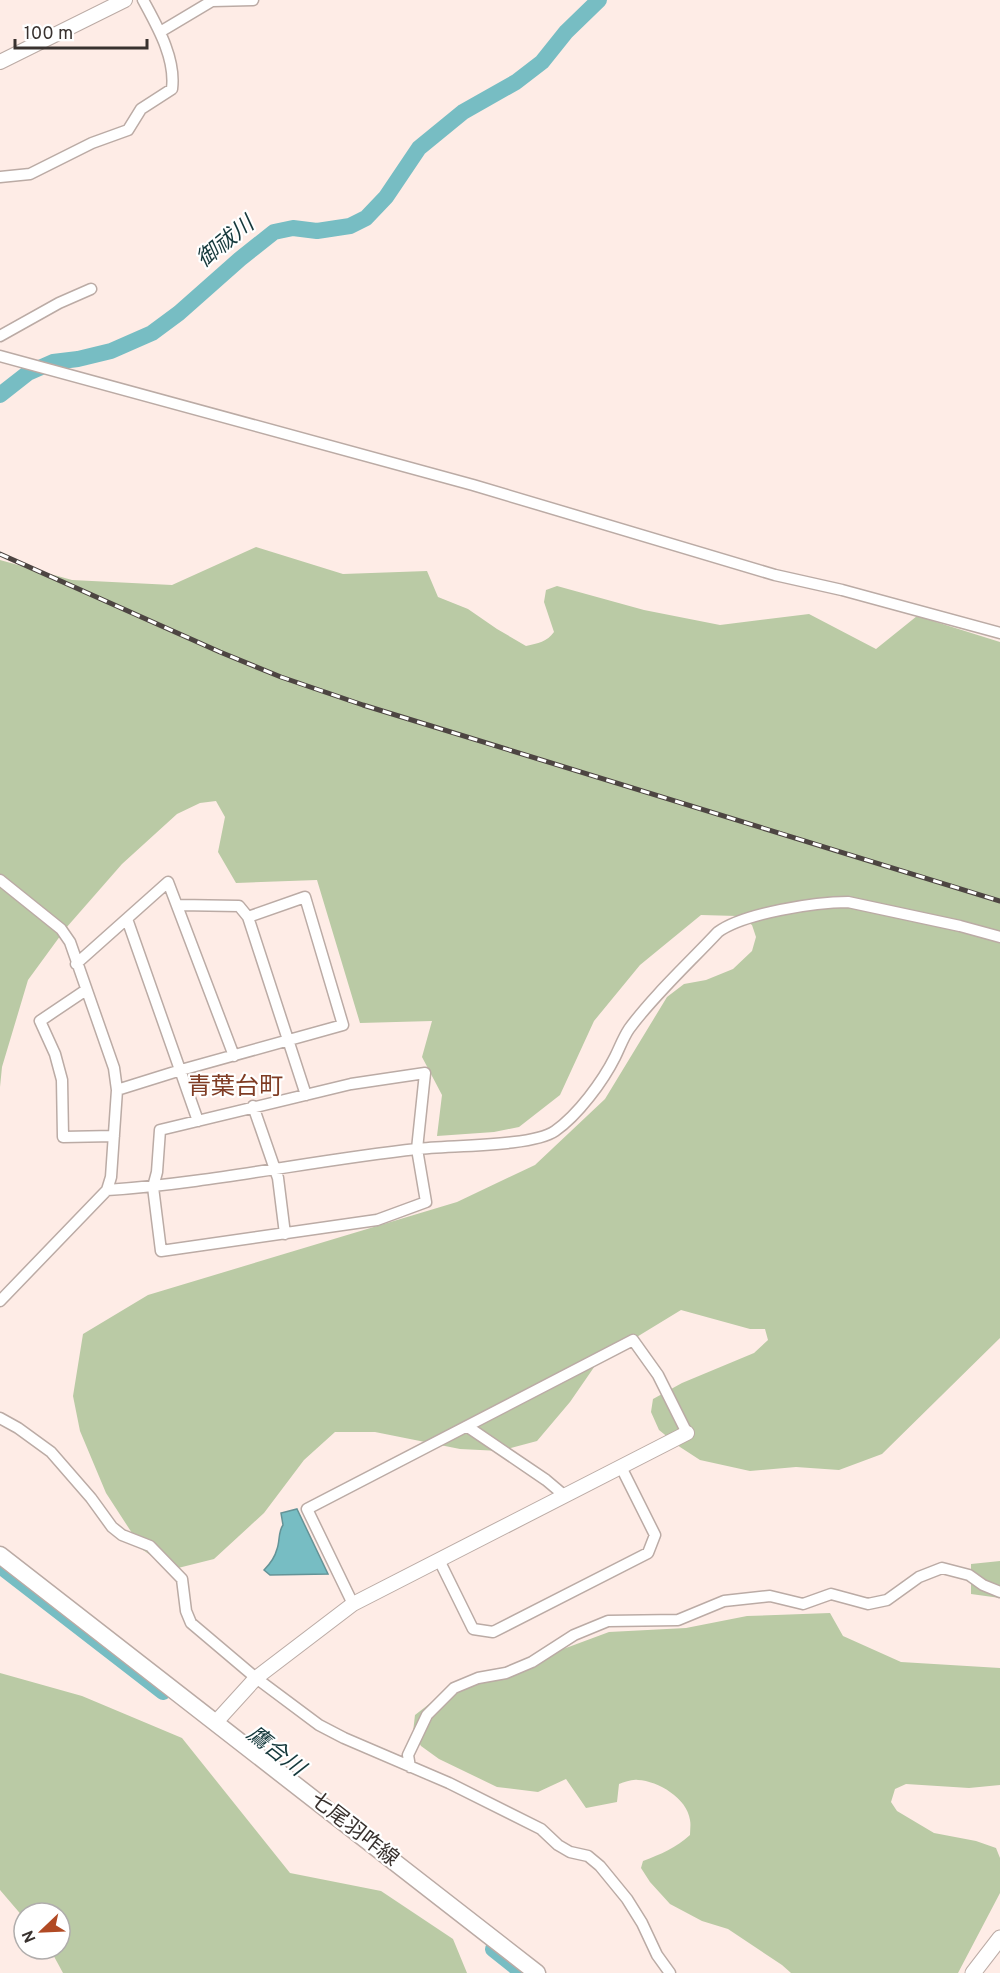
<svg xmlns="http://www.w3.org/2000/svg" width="1000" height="1973" font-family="Overpass,'Noto Sans JP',sans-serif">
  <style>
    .green { fill: #bacaa5 }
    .water { fill: #77bdc3; stroke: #649397; stroke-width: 1.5 }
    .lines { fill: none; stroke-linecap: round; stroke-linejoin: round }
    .river { stroke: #77bdc3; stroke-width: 16 }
    .minor-casing { stroke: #bbaba5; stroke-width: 13 }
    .tertiary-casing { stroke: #bbaba5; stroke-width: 16 }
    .secondary-casing { stroke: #bbaba5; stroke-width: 17 }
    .primary-casing { stroke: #bbaba5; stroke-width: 19 }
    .minor { stroke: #fff; stroke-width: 10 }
    .tertiary { stroke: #fff; stroke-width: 14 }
    .secondary { stroke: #fff; stroke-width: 15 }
    .primary { stroke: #fff; stroke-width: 16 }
    .rail-casing { stroke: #4d4542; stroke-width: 5 }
    .rail { stroke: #fff; stroke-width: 3; stroke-dasharray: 9; stroke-linecap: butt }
    .labels { text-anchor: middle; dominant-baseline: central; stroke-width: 4.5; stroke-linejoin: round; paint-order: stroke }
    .street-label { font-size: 21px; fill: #39322f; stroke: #fff }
    .water-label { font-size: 22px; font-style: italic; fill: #15383b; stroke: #fff }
    .quarter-label { font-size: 24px; fill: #7f3c24; stroke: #fff }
  </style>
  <rect width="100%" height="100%" fill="#feece6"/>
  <path class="green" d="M 256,547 L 343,574 L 427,571 L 438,597 L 468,609 L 497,629 L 526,646 C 538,643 547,642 554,632 L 544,602 L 546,590 L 557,586 L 644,610 L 720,625 L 809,614 L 876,649 L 917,616 L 1000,642 L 1000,1338 L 882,1454 L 839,1470 L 796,1467 L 750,1471 L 700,1460 L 680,1447 L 659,1430 L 651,1412 L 653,1399 L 682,1383 L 754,1353 L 768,1340 L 765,1329 L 750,1329 L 681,1310 L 599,1360 L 570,1402 L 537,1441 L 500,1451 L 460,1449 L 375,1432 L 335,1432 L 304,1460 L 264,1513 L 214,1559 L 178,1568 L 166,1566 L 143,1550 L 106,1493 L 80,1431 L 73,1396 L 83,1334 L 148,1295 L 457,1202 L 535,1165 L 605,1099 L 667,997 L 684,984 L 706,980 L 733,969 L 752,951 L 756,937 L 752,925 L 737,916 L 701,915 L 640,965 L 594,1021 L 560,1095 L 519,1127 L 494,1132 L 437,1136 L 442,1095 L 422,1057 L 432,1021 L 360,1023 L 317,880 L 236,883 L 218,852 L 225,817 L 216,801 L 200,803 L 177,814 L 122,864 L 66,928 L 28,980 L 2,1067 L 0,1087 L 0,560 L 72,580 L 172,585 Z
    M 1000,1561 L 1000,1598 L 971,1594 L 971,1564 Z
    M 830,1613 L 843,1636 L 901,1662 L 1000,1668 L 1000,1785 L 969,1788 L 906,1784 L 895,1789 L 891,1802 L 897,1811 L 934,1833 L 976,1841 L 996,1848 L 1000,1858 L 1000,1893 L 958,1973 L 791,1973 L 782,1965 L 728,1929 L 702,1921 L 670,1904 L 650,1882 L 641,1868 L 643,1861 C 661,1854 676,1848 690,1835 C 690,1830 691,1825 690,1820 C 687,1798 658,1781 638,1780 C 632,1779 625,1782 619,1784 L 617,1802 L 586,1808 L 566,1779 L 538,1792 L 497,1787 L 439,1759 L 421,1746 L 413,1732 L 415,1715 L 442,1694 L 609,1632 L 686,1628 L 747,1616 Z
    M 0,1673 L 82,1696 L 182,1738 L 290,1873 L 381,1891 L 453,1939 L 467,1973 L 63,1973 L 50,1949 L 60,1949 L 60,1913 L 24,1913 L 24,1918 L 0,1890 Z"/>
  <path class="water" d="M 297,1509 L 328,1574 L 270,1575 L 264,1570 C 270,1564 275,1557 277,1549 C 280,1541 278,1532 283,1525 L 281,1513 Z"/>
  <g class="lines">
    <path class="river" d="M 0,395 L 28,373 L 53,362 L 78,359 L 111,351 L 152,333 L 179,313 L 240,259 L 274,232 L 293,228 L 317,231 L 350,226 L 366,218 L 386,197 L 419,148 L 463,112 L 516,82 L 542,62 L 566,32 L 599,0
      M 0,1566 L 163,1692
      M 493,1949 L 523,1973"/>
    <g class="minor-casing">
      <path id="minor" d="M 160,32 L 212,1 L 253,0
        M 0,177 L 30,174 L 92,143 L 128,130 L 141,109 L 172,89 C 176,58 157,26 143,0
        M 0,336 L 59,303 L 91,289
        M 0,356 L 473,485 L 775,575 L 842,590 L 1000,633
        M 0,880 L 61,929 L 70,942 L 114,1068 L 117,1090 L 111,1177 L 107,1190 L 0,1301
        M 179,905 L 239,906 L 248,917 L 306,1095
        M 127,919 L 198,1121
        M 76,964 L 168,882 L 234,1056
        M 86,990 L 40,1021 L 55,1054 L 62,1080 L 63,1137 L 114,1136
        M 425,1073 L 417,1149 L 426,1202 L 377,1220 L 161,1251 L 153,1187 L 157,1172 L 160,1130 L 351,1084 Z
        M 117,1090 L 181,1070 L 343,1025 L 305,897 L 248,917
        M 253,1106 L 278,1178 L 285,1234
        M 107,1190 C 211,1183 314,1160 417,1149 C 449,1145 532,1147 555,1131 C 578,1115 603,1081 615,1057 C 620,1047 623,1038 629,1029 C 653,996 690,962 718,932 C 744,913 816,902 848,902 L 960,926 L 1000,937
        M 0,1418 L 18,1428 L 51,1452 L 91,1498 L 112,1527 L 122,1535 L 150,1546 L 182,1579 L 186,1611 L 191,1623 L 256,1678 L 319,1725 L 344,1738 L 449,1783 L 541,1829 L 558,1845 L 570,1852 L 588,1856 L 600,1866 L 627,1899 L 642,1923 L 657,1955 L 670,1973
        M 468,1427 L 546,1480 L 565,1496
        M 439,1560 L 473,1629 L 493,1632 L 648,1553 L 655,1535 L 621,1467
        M 353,1604 L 307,1509 L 633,1340 L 658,1375 L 687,1433
        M 410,1767 L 408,1755 L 427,1715 L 454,1688 L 478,1678 L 506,1673 L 532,1662 L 574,1635 L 608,1621 L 678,1620 L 724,1601 L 770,1596 L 803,1604 L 831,1594 L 868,1604 L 887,1600 L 919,1577 L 942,1568 L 969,1575 L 983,1585 L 1000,1592"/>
    </g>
    <g class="tertiary-casing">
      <path id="tertiary" d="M 0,62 L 125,0
        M 216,1722 L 256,1678 L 353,1604 L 687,1433"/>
    </g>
    <g class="secondary-casing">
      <path id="secondary" d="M 973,1973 L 1000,1938"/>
    </g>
    <g class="primary-casing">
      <path id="primary" d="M 0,1555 L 537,1973"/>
    </g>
    <use href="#minor" class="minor"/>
    <use href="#tertiary" class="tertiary"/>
    <use href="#secondary" class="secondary"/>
    <use href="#primary" class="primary"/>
    <g class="rail-casing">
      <path id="rail" d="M 0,554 L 220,652 L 281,677 L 363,705 L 1000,901"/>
    </g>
    <use href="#rail" class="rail"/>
  </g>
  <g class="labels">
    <g class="street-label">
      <text transform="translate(354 1830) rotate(38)">七尾羽咋線</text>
    </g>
    <g class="water-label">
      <text transform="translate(226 243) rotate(-39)">御祓川</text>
      <text transform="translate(275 1752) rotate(38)">鷹合川</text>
    </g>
    <g class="quarter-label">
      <text x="235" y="1088">青葉台町</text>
    </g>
  </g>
  <g transform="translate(42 1931) rotate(247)"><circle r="28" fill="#ffffff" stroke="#b0adac" stroke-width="1.5"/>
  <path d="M0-4.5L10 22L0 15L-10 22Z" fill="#b14a24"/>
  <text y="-9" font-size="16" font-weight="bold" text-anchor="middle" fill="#39322f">N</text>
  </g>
  <path d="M15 39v9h132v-9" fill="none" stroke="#39322f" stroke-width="3"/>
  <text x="24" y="39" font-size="18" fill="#39322f" stroke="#ffffff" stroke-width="4.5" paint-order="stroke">100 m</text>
</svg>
